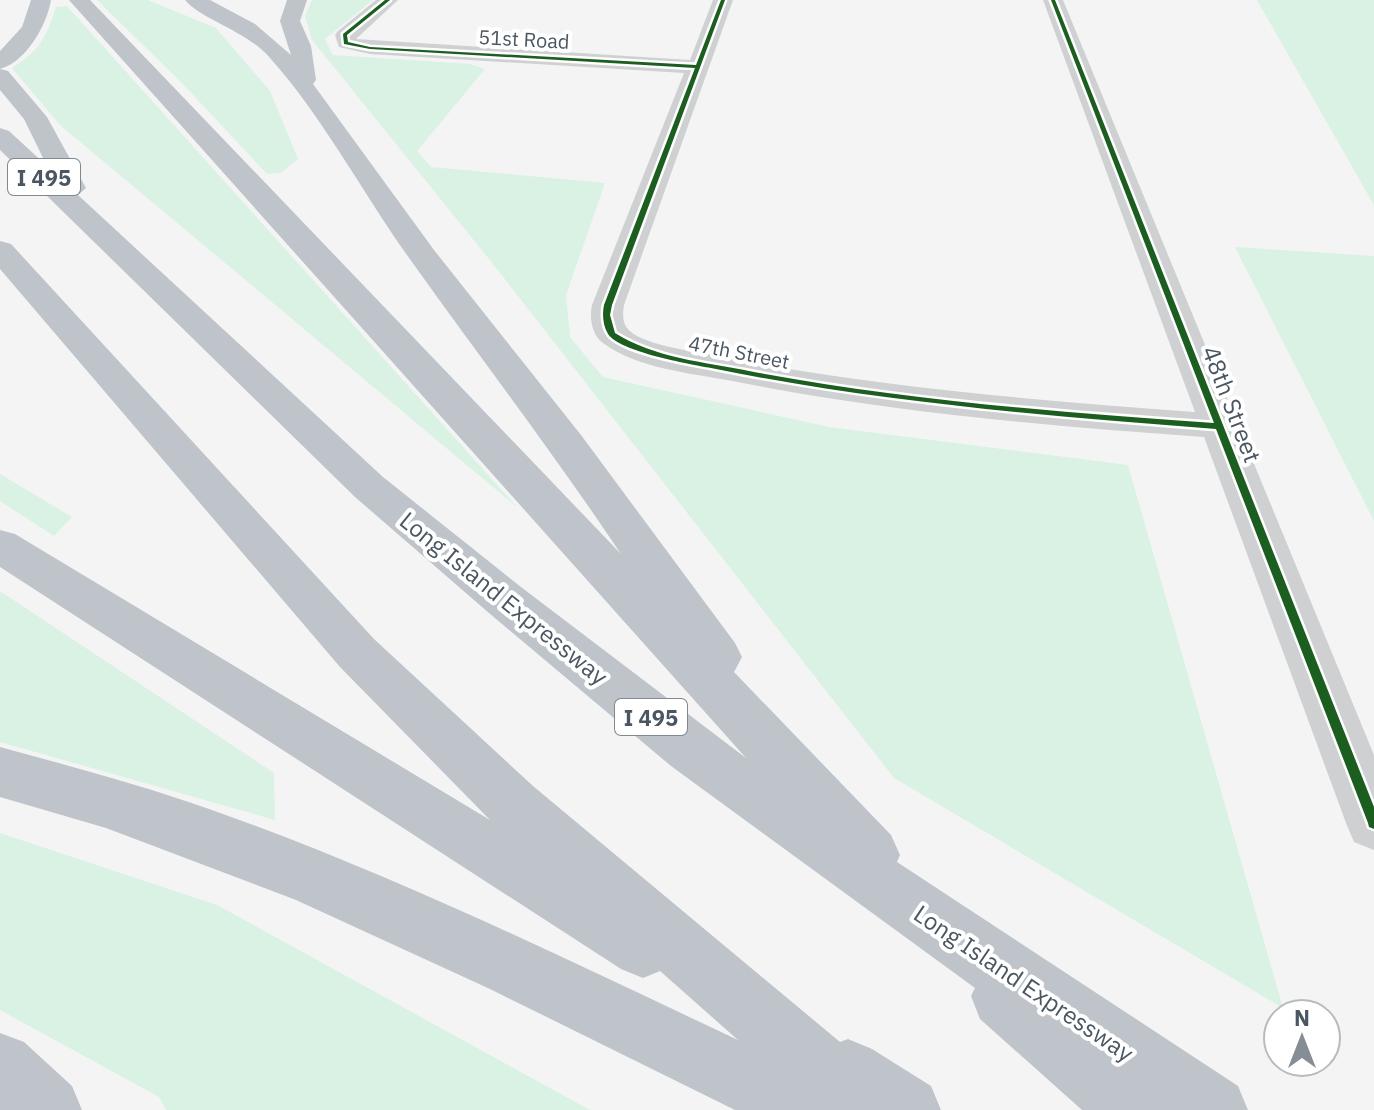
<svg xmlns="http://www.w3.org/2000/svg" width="1374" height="1110" font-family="'IBM Plex Sans',sans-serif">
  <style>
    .green { fill: #d9f2e3 }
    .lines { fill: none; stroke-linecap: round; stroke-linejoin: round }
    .minor { fill: #ced0d2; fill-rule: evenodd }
    .highway { fill: #bec4c9; fill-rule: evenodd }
    .cycleway-casing { stroke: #fff; stroke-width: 5 }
    .cycleway { fill: #1b5e20; fill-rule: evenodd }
    .labels { text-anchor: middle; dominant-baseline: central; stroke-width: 8; stroke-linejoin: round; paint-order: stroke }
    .far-street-label { font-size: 20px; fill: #4a5661; stroke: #fff }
    .shield { fill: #fff; stroke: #808990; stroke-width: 2 }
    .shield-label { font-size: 22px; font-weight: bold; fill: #4a5661 }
    .street-label { font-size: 24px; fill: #4a5661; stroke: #fff }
  </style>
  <rect width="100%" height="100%" fill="#f4f4f4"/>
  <path class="green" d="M 97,0 L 148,0 L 216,28 L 270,91 L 298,159 L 281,173 L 267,174 L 182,83 Z
    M 312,0 L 373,0 L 325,39 L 333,55 L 470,64 L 485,69 L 417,151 L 431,167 L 605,183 L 566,295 L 570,337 L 603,377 L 829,427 L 1128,465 L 1283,1008 L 894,778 L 493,264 L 312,40 L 305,16 Z
    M 1257,0 L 1374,0 L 1374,205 Z
    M 67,6 L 517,507 L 60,125 L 12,68 C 40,50 46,38 56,7 Z
    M 1235,247 L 1374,256 L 1374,521 Z
    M 0,474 L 72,517 L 54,536 L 0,501 Z
    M 0,591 L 274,773 L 275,820 L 0,742 Z
    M 0,833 L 217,905 L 590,1110 L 166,1110 L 159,1097 L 0,1010 Z"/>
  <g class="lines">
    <path class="minor" d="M 376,0 L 398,0 L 356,39 L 690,60 L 713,0 L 733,0 L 624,305 C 623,312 622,322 627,328 C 640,345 693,351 713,355 C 872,387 1033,400 1195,412 L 1043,0 L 1063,0 L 1374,755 L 1374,850 L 1354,842 L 1346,823 L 1204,437 C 1046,426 888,412 732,381 C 691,373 638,369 603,343 C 592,335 589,318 592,305 L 684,73 L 370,54 L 339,47 L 335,35 L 338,31 Z"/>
    <path class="highway" d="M 31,0 L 51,0 C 47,25 26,62 0,69 L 0,51 L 22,27 Z
      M 69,0 L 90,0 L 621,554 C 554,454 482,360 412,262 C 365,197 323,117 270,58 C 247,31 202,20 185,0 L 210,0 L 255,24 L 291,55 L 280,21 L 287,0 L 307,0 L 300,21 L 311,46 L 316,80 L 313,84 L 434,250 L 581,435 L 735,643 L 742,657 L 734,672 L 891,835 L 900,855 L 897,862 L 1238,1086 L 1248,1110 L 1082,1110 L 980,1019 L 971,996 L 975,988 L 671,766 L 489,613 L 355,497 L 0,150 L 0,128 L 9,131 L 47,166 L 24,119 L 0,90 L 0,69 L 8,71 L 47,117 L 86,188 L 78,195 L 383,477 L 521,587 L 746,758 Z
      M 0,241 L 11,244 L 374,639 L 533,786 L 840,1042 L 848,1039 L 872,1049 L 931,1086 L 941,1110 L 735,1110 L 490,989 L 296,900 L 106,828 L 0,797 L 0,747 C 70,766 141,785 209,809 C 391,873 564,958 738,1040 L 660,971 L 643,978 L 621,969 L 0,567 L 0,530 L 15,534 L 490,820 L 340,667 L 0,269 Z
      M 0,1033 L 24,1042 L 72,1086 L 82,1110 L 0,1110 Z"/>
    <g class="cycleway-casing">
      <path id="cycleway" d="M 385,0 L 390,0 L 347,35 L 348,42 L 370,47 L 696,65 L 721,0 L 725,0 L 612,305 L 610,315 L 615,333 C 655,358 704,362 749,371 C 902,400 1058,412 1214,423 L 1051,0 L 1055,0 L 1374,807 L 1374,829 L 1369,827 L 1368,823 L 1216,429 C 1046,416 877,402 711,368 C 689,364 620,352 608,334 C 603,326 602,314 604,305 L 695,68 L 370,49 L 344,44 L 343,34 Z"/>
    </g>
    <use href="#cycleway" class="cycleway"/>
  </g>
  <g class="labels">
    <g class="far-street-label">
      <text transform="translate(524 39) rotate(3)">51st Road</text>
      <text transform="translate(739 352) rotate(11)">47th Street</text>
    </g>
    <g class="shield">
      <rect x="8" y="159" width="72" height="36" rx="6"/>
      <rect x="615" y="699" width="72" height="36" rx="6"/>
    </g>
    <g class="shield-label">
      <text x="44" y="177">I 495</text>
      <text x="651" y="717">I 495</text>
    </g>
    <g class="street-label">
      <text transform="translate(1232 404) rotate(69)">48th Street</text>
      <text transform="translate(504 598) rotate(39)">Long Island Expressway</text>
      <text transform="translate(1024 983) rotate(34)">Long Island Expressway</text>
    </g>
  </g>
  <g transform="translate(1302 1038)"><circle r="38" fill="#ffffff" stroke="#b7bbc0" stroke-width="2"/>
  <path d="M0-6L14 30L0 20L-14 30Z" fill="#868d94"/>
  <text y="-12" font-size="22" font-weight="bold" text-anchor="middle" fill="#4a5661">N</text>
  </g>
</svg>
